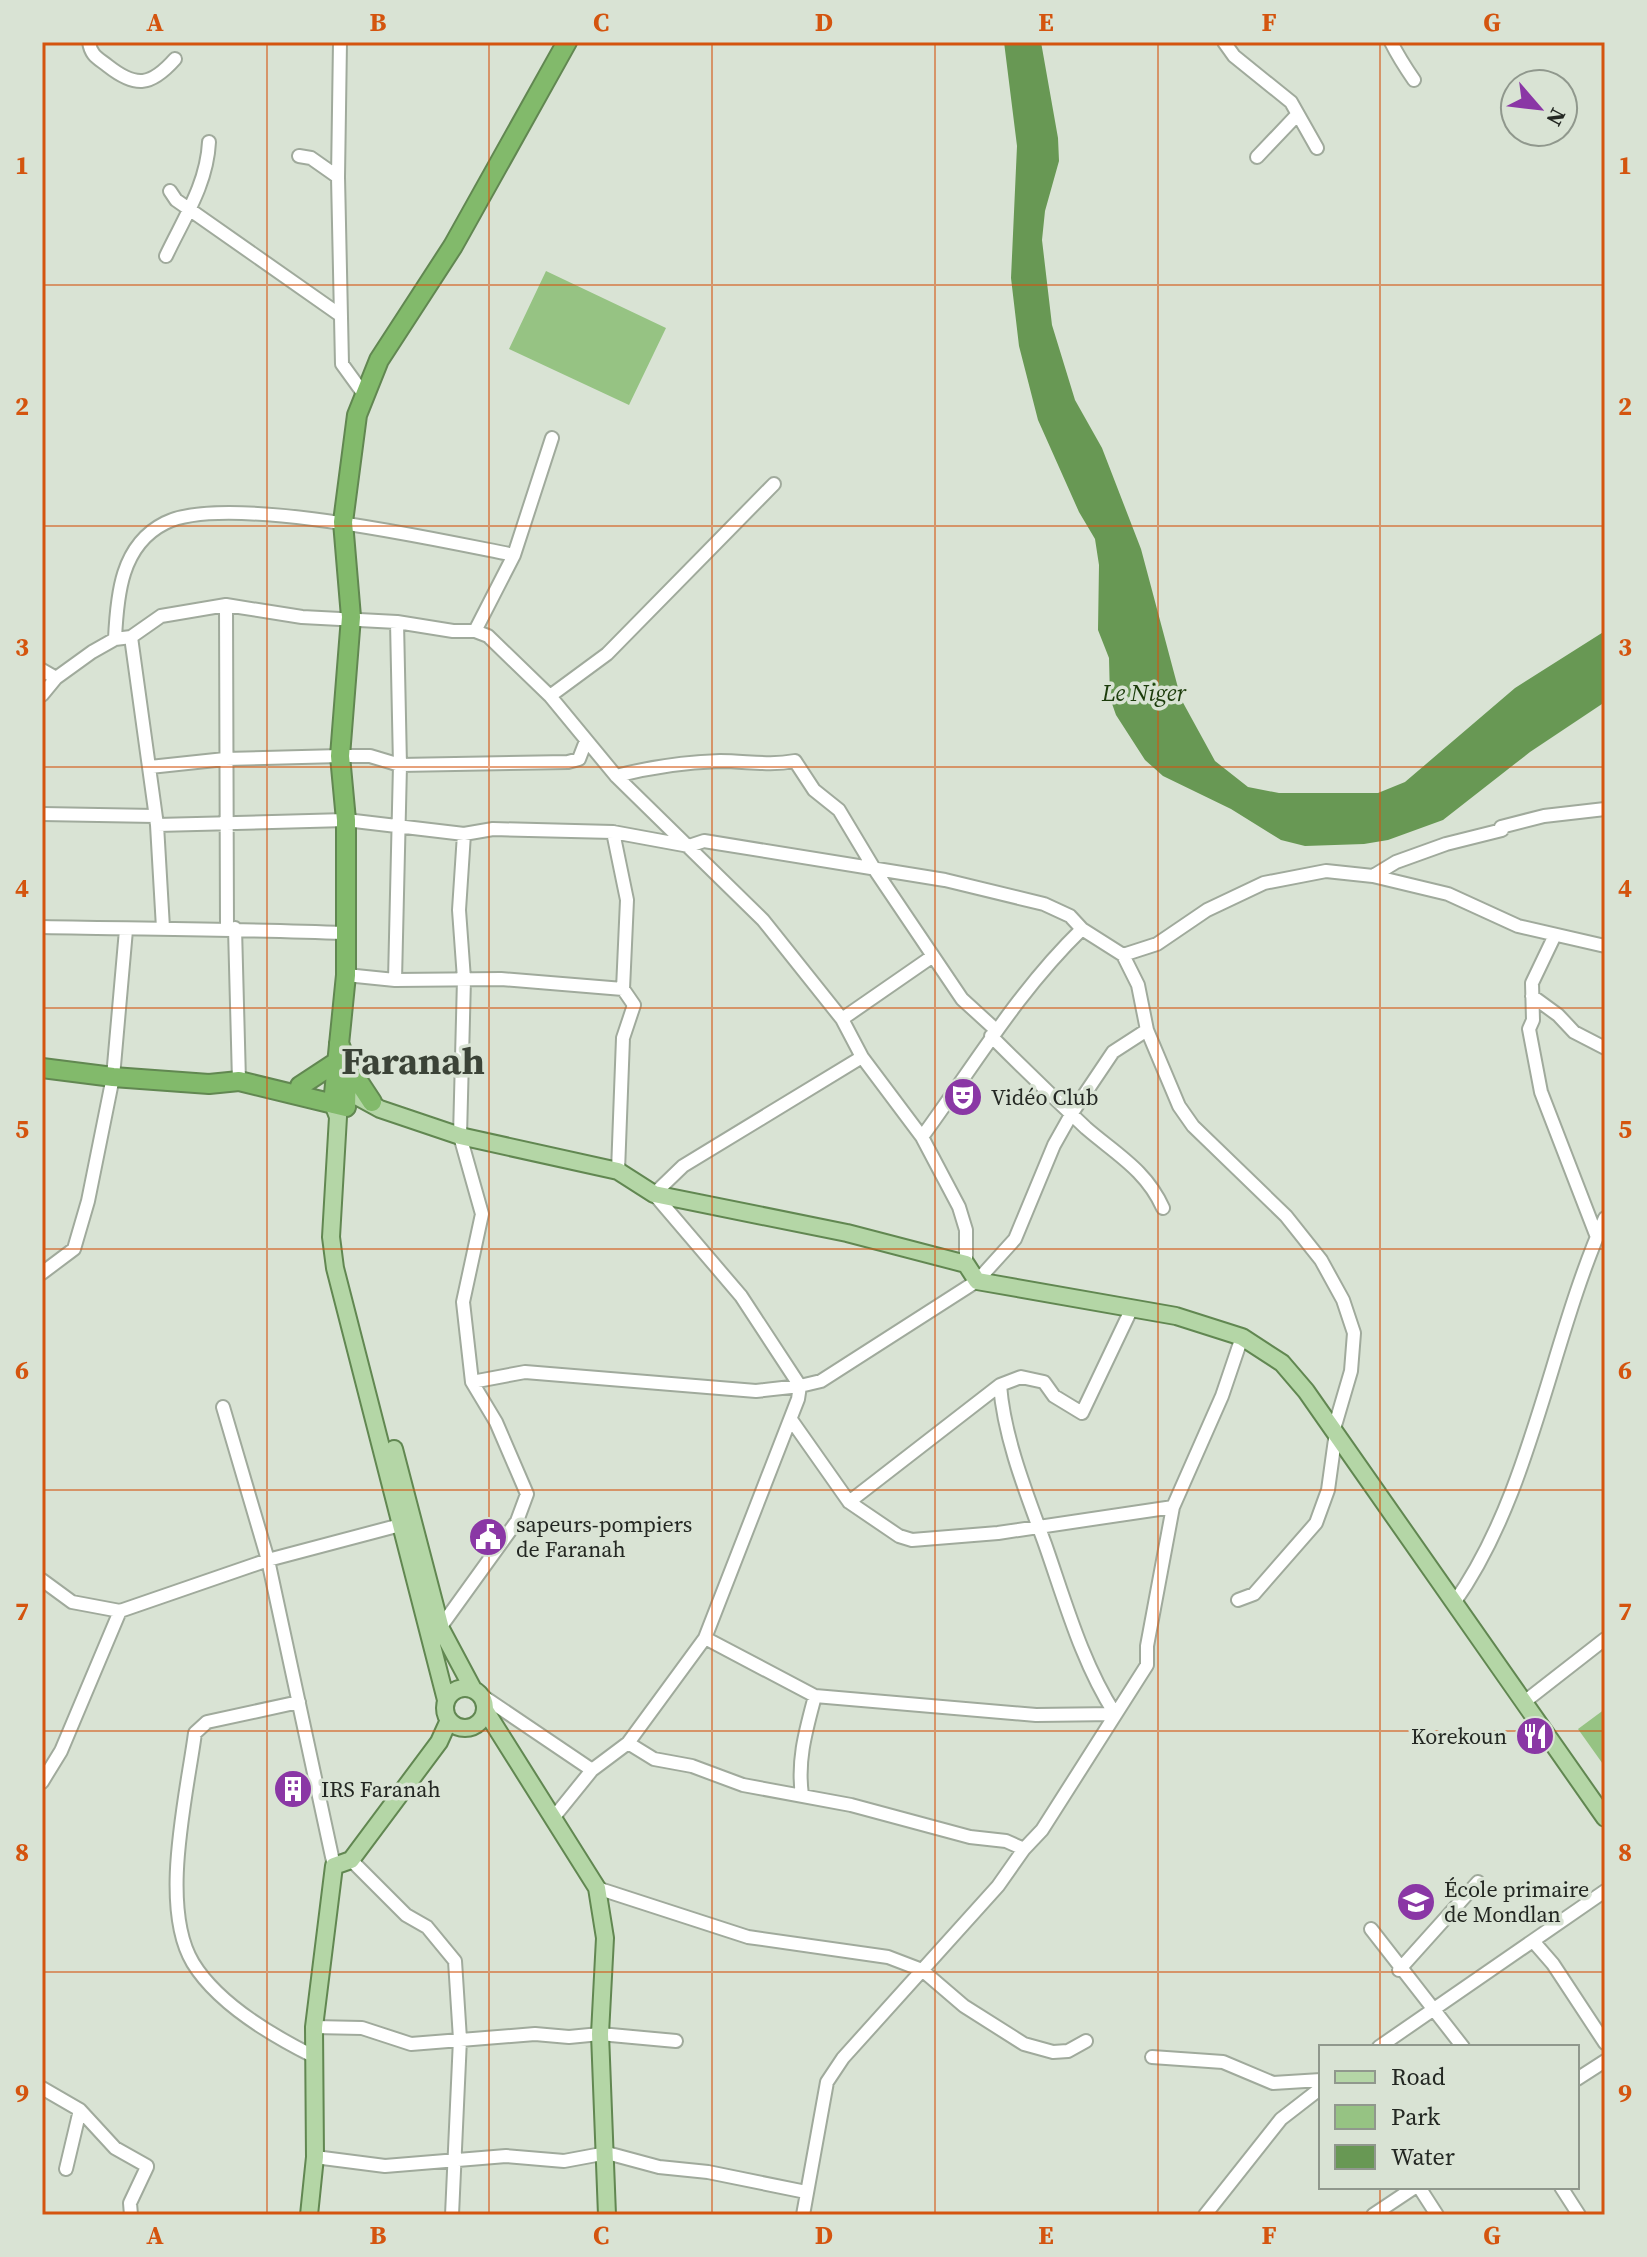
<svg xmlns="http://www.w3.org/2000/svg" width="1647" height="2257" font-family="'Source Serif 4',serif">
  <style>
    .green { fill: #96c383 }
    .water { fill: #689854 }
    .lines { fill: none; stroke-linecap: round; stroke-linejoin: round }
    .minor-casing { stroke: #a0aa9c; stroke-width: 16 }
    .major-casing { stroke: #618751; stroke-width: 20 }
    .highway-casing { stroke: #618751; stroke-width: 22 }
    .minor { stroke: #fff; stroke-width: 12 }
    .major { stroke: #b4d6a6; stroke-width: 16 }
    .highway { stroke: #82ba6b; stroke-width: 18 }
    .grid { fill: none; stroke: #d4540e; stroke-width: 2; stroke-opacity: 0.55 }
    .labels { text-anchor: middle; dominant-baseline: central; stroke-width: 7; stroke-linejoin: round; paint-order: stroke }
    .poi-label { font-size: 22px; fill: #232722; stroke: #d9e3d4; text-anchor: start }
    .water-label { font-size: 24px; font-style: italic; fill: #1c3c0b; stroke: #d9e3d4 }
    .town-label { font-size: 38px; font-weight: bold; fill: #3b4337; stroke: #d9e3d4 }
    .neatline { fill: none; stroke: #d4540e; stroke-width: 3 }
    .grid-label { font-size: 26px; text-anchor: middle; font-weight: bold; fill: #d4540e }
  </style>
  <rect width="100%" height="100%" fill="#d9e3d4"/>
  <path class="green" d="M 546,271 L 666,328 L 629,405 L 509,349 Z
    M 1605,1709 L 1605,1767 L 1578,1729 Z"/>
  <path class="water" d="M 1004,42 L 1041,42 L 1058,138 L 1059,161 L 1045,211 L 1042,240 L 1052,325 L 1075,400 L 1102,448 L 1141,549 L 1181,699 L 1215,761 L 1248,787 L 1279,793 L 1378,793 L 1405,782 L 1515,688 L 1605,631 L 1605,702 L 1530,752 L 1443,820 L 1388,840 L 1364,844 L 1305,846 L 1281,840 L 1231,809 L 1163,776 L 1145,760 L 1116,715 L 1110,698 L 1109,658 L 1098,630 L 1099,565 L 1095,539 L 1079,512 L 1038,420 L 1019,346 L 1011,278 L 1017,146 Z"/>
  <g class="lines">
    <g class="minor-casing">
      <path id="minor" d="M 89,42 C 91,56 98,58 108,66 C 136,88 151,86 175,59
        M 340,42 L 338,177 L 342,364 L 363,393
        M 1224,42 L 1234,56 L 1291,102 L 1317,148
        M 1391,42 C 1398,56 1405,67 1414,80
        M 299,156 L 311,158 L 338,177
        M 1257,157 L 1296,116
        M 170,191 L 176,200 L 340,315
        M 166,256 C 184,218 207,184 209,142
        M 226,605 L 227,928
        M 475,631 L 514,555 L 552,438
        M 131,637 L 157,825 L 163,928
        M 115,639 C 117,595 121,545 165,523 C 226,492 442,541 514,555
        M 42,670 L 56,678
        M 42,695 L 56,678 L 92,652 L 115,639 L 131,637 L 161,616 L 226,605 L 302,617 L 397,622 L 453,631 L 475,631 L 488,636 L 550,696 L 616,776 L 763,920 L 842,1019 L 862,1057 L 922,1137 L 959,1207 L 966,1230 L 966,1264
        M 550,696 L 607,654 L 774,484
        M 150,767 L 225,759 L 340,756 L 370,756 L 400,765 L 568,762 L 579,759 L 586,741
        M 616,776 C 651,767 684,762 720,761 C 747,761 769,766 795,761 L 814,790 L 839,810 L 875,870 L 962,999 L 996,1030
        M 42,814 L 155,816
        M 157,825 L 346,820 L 464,834 L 493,829 L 613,832 L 689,846 L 704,841 L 945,880 L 1044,904 L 1070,916 L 1082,929 L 1123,955 L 1138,985 L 1147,1030 L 1179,1106 L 1193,1126 L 1286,1216 L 1321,1260 L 1343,1300 L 1354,1333 L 1351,1371 L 1334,1429
        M 613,832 L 627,900 L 623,989
        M 1373,876 L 1448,894 L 1518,926 L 1605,946
        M 42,927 C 143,929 244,929 345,933
        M 235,928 L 239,1081
        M 1554,937 L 1532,983 L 1533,1020 L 1529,1029 L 1541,1092 L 1597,1237
        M 1123,955 L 1157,944 L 1207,910 L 1264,883 L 1326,871 L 1373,876 L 1396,862 L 1446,844 L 1502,830 L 1501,827 L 1544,816 L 1605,809
        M 346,975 L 395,980 L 501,979 L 623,989 L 634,1005 L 623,1038 L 618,1171
        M 395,980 L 400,765 L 397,622
        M 1532,996 L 1558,1015 L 1574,1032 L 1605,1048
        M 842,1019 L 933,956
        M 991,1036 C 1022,1067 1054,1098 1086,1128 C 1116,1154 1146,1170 1163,1208
        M 922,1137 C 974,1066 1018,991 1082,929
        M 42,1273 L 74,1249 L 88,1201 L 113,1077 L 126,930
        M 472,1382 L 525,1372 L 756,1391 L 800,1386 L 821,1381 L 977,1281 L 1015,1239 L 1054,1145 L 1072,1113 L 1113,1052 L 1147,1030
        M 1000,1385 L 1021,1377 L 1044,1382 L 1054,1396 L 1082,1413 L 1131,1310
        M 223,1407 L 268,1560 L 408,1523
        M 792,1421 L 849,1502
        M 42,1580 L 72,1602 L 120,1611 L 268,1560 L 334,1866
        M 1238,1600 L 1254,1594 L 1316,1523 L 1328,1490 L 1336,1432
        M 1454,1603 C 1532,1493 1550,1341 1605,1218
        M 437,1632 L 517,1521 L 527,1494 L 496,1422 L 472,1382 L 463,1302 L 482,1214 L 460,1136 L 464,979 L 459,910 L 464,834
        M 705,1638 L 815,1696 L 1036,1715 L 1115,1714
        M 481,1695 L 592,1770
        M 299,1702 L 207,1722 L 195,1733 C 187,1794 159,1907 193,1963 C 218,2004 271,2035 313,2056
        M 1523,1703 L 1605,1639
        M 1115,1714 C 1082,1663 1065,1601 1045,1544 C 1027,1495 1004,1438 1000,1385 L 849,1502 L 899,1536 L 912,1540 L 998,1533 L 1173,1507
        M 628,1743 L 654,1759 L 692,1766 L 743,1785 L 851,1805 L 970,1837 L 1006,1841 L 1024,1849
        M 42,1782 L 61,1751 L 120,1611
        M 802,1795 C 797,1760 806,1730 815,1696
        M 554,1817 L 592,1770 L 628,1743 L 705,1638 L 798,1399 L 800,1386 L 741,1296 L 654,1194 L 683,1166 L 862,1057
        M 351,1860 L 406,1915 L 427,1927 L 455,1961 L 460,2039 L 452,2215
        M 597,1888 L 748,1937 L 888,1957 L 922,1970 L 964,2006 L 1024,2044 L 1053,2052 L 1068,2051 L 1086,2041
        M 1371,1929 L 1463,2047
        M 1533,1941 L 1553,1964 L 1605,2043
        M 1399,1970 L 1478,1882
        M 314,2027 L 362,2028 L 411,2044 L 535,2034 L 569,2037 L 600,2034 L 676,2041
        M 1379,2047 L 1605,1891
        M 1152,2057 L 1223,2062 L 1273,2083 L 1321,2080
        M 1577,2079 L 1605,2061
        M 42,2088 L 80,2110 L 115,2148 L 147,2166
        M 315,2157 L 385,2166 L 506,2156 L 564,2161 L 607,2153 L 659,2167 L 708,2172 L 806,2192
        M 66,2169 L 80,2110
        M 1419,2187 L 1437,2215
        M 1561,2187 L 1579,2215
        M 131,2215 L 130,2203 L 147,2167
        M 803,2215 L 827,2082 L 843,2058 L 998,1886 L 1024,1849 L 1042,1830 L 1147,1665 L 1147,1646 L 1173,1507 L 1222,1396 L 1242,1337
        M 1205,2215 L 1281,2119 L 1321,2088
        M 1373,2215 L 1415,2187"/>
    </g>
    <g class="major-casing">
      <path id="major" d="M 347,1091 L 380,1109 L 460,1136 L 618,1171 L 654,1194 L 847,1233 L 966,1264 L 977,1281 L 1176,1316 L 1242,1337 L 1282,1363 L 1306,1391 L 1605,1818
        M 333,1104 L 338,1117 L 331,1237 L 335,1268 L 446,1700
        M 394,1449 L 441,1629 L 473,1689
        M445 1708a20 20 0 1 1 40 0a20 20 0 1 1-40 0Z
        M 485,1710 L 597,1888 L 605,1938 L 600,2034 L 607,2215
        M 309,2215 L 315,2157 L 314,2027 L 334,1866 L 351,1860 L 439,1742 L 449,1720"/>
    </g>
    <g class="highway-casing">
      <path id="highway" d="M 349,1067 L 372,1102
        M 42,1068 L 113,1077 L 209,1084 L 239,1081 L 346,1107 L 347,1064 L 339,1043
        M 300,1086 L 335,1063
        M 333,1104 L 346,975 L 346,820 L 340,756 L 351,617 L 343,522 L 357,415 L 379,360 L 453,246 L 567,42"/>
    </g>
    <use href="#minor" class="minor"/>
    <use href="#major" class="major"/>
    <use href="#highway" class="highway"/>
  </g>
  <path class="grid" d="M 267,42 L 267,2215M 489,42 L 489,2215M 712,42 L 712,2215M 935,42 L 935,2215M 1158,42 L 1158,2215M 1380,42 L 1380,2047M 42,285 L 1605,285M 42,526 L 1605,526M 42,767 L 1605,767M 42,1008 L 1605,1008M 42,1249 L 1605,1249M 42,1490 L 1605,1490M 42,1731 L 1605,1731M 42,1972 L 1605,1972M 1380,2187 L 1380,2215"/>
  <defs>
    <g id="theatre-disc" transform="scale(2)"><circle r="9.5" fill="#8a37a5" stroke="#d9e3d4"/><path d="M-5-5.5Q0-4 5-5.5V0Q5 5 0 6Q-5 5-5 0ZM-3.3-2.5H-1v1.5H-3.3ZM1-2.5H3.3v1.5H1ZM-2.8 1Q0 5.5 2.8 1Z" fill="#fff"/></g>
    <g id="civic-disc" transform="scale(2)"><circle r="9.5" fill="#8a37a5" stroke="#d9e3d4"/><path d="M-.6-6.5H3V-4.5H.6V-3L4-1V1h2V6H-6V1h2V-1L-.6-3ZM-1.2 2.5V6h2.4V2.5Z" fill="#fff"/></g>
    <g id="restaurant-disc" transform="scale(2)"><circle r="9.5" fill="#8a37a5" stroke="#d9e3d4"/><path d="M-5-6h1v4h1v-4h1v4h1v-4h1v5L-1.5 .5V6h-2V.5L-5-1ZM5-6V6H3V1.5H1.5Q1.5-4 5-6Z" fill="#fff"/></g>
    <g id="building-disc" transform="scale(2)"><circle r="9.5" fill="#8a37a5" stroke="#d9e3d4"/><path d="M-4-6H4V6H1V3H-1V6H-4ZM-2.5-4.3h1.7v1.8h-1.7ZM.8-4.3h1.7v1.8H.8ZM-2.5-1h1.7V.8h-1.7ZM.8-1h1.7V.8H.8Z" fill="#fff"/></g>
    <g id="school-disc" transform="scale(2)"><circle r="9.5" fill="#8a37a5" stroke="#d9e3d4"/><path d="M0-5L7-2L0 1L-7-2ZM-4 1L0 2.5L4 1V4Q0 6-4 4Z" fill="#fff"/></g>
  </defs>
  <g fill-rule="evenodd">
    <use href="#theatre-disc" x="963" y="1097"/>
    <use href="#civic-disc" x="488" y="1537"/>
    <use href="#restaurant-disc" x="1535" y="1736"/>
    <use href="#building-disc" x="293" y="1789"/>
    <use href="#school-disc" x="1416" y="1902"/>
  </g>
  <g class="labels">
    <g class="poi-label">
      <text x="991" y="1097">Vidéo Club</text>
      <text x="516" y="1524">sapeurs-pompiers<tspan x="516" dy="25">de Faranah</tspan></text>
      <text x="1507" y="1736" text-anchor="end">Korekoun</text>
      <text x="321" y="1789">IRS Faranah</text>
      <text x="1444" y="1889">École primaire<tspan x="1444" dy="25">de Mondlan</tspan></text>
    </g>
    <g class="water-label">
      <text x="1144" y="692">Le Niger</text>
    </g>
    <g class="town-label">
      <text x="413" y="1061">Faranah</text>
    </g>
  </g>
  <rect width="1647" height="2257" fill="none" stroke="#d9e3d4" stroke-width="88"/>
  <rect x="1319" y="2045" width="260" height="144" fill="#d9e3d4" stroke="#90988d" stroke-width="2"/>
  <rect x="1335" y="2071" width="40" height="12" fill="#b4d6a6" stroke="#90988d" stroke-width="2"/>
  <text x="1391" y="2085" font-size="24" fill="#232722">Road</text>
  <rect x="1335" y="2105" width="40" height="24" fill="#96c383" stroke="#90988d" stroke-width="2"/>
  <text x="1391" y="2125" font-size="24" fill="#232722">Park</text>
  <rect x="1335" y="2145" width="40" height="24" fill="#689854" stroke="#90988d" stroke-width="2"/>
  <text x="1391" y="2165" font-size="24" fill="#232722">Water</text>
  <g transform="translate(1539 108) rotate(118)"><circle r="38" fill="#d9e3d4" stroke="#90988d" stroke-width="2"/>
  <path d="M0-6L14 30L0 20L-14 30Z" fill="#8a37a5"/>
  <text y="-12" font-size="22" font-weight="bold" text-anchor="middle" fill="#232722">N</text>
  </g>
  <rect x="44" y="44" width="1559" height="2169" class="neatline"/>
  <g class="grid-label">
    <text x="155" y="31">A</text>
    <text x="378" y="31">B</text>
    <text x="601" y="31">C</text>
    <text x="824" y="31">D</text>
    <text x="1046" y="31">E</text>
    <text x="1269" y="31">F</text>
    <text x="1492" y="31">G</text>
    <text x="22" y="174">1</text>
    <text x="1625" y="174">1</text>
    <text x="22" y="415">2</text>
    <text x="1625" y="415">2</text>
    <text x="22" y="656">3</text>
    <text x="1625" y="656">3</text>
    <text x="22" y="897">4</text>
    <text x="1625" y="897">4</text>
    <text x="22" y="1138">5</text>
    <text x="1625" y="1138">5</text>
    <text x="22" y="1379">6</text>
    <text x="1625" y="1379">6</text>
    <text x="22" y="1620">7</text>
    <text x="1625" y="1620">7</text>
    <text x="22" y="1861">8</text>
    <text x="1625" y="1861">8</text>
    <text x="22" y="2102">9</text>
    <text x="1625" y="2102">9</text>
    <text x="155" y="2244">A</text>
    <text x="378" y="2244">B</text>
    <text x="601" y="2244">C</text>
    <text x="824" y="2244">D</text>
    <text x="1046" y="2244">E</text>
    <text x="1269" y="2244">F</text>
    <text x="1492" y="2244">G</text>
  </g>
</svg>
